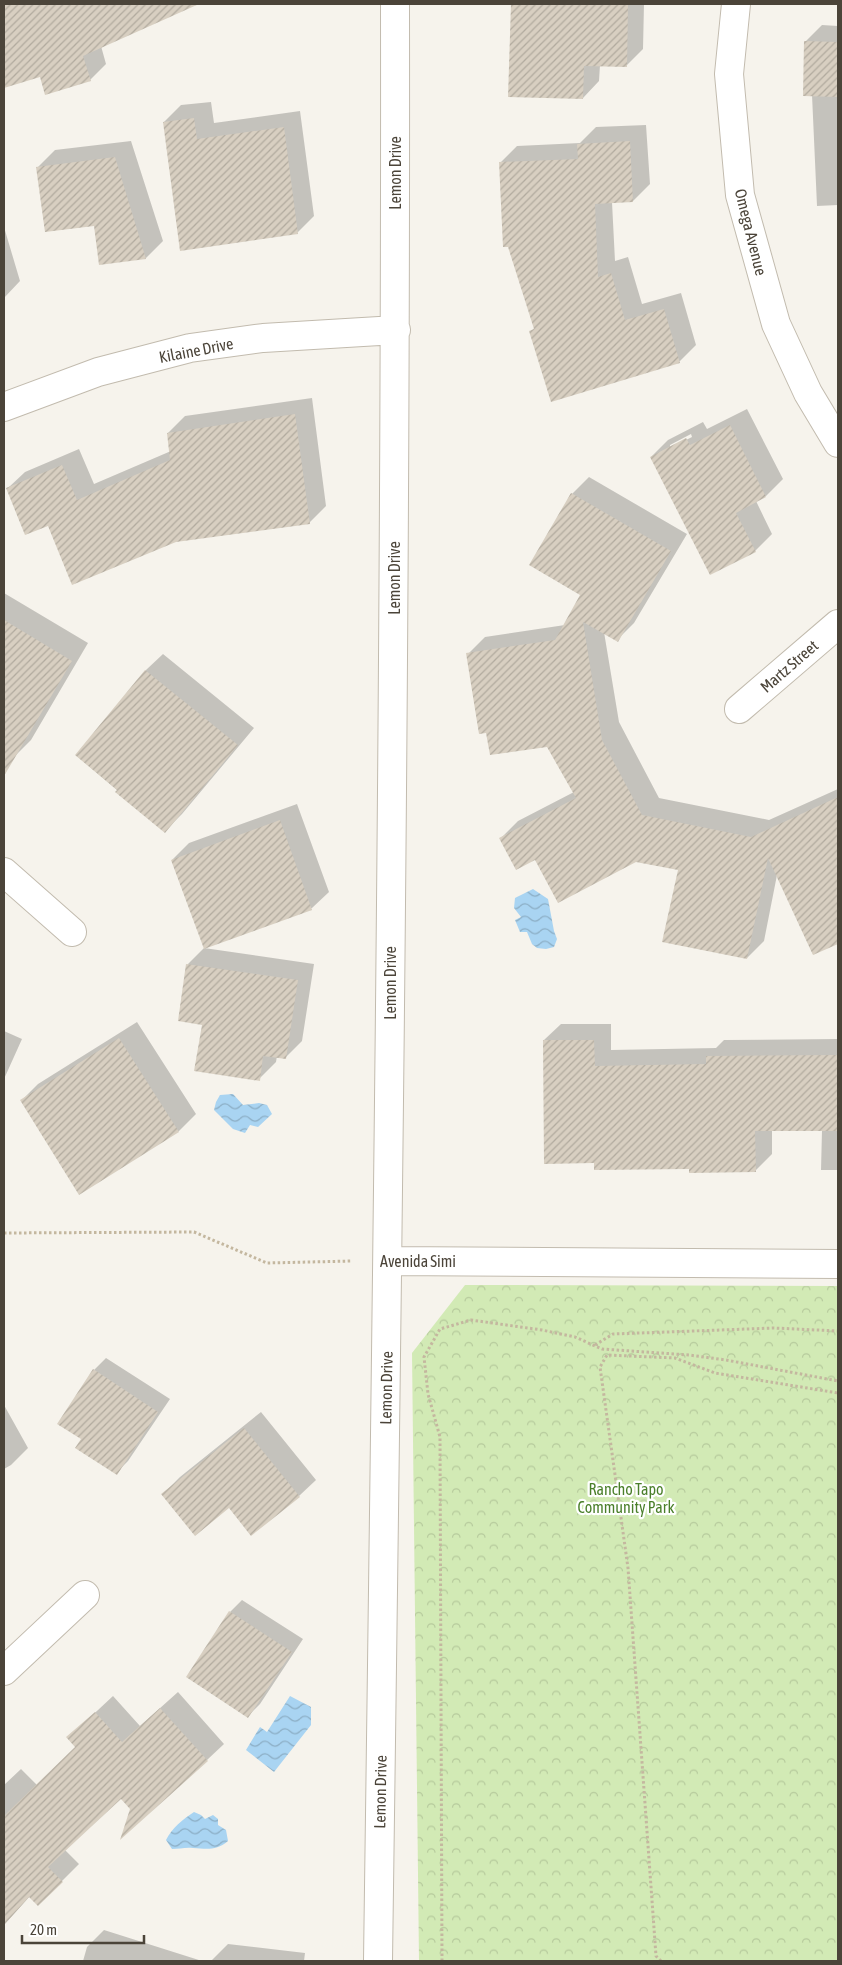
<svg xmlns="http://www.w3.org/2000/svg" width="842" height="1965" font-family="'Asap Condensed',sans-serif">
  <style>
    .forest { fill: url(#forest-crowns) }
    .water { fill: url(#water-waves) }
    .shadow { fill: #0003; fill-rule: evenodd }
    .building { fill: url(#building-hatch) }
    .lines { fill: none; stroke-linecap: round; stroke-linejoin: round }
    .street-casing { stroke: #c2bbae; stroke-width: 30 }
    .path { stroke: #c4b79f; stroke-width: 3; stroke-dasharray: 2.5 2.5; stroke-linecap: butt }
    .street { stroke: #fff; stroke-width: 28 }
    .labels { text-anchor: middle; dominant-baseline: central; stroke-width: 4.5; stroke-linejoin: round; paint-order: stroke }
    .street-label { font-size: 16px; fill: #4b4439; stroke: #fff }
    .park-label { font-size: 16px; fill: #4a7f2a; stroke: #fff }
  </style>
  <defs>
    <pattern id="forest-crowns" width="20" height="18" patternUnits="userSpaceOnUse" patternTransform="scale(1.25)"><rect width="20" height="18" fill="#d2eab5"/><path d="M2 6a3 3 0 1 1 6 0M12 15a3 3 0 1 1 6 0" fill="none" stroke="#b6ca9c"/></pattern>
    <pattern id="water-waves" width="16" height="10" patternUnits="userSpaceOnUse" patternTransform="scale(1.25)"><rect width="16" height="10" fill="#a9d4f2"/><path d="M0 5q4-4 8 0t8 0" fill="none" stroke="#8caec5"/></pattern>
    <pattern id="building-hatch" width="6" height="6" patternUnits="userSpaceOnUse" patternTransform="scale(1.25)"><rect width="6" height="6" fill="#d8cfc1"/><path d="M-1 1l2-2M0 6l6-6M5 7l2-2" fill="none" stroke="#b1aa9e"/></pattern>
  </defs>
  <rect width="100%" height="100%" fill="#f6f3ec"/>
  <path class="forest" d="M 465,1285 L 838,1286 L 838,1961 L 419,1961 L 412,1353 Z"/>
  <path class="water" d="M 533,889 L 548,899 L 554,931 L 557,939 L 554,947 L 546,949 L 537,948 L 532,944 L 527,932 L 520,932 L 515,920 L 521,917 L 514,908 L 515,898 Z
    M 233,1094 L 243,1105 L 259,1103 L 267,1105 L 272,1114 L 258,1127 L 250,1125 L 245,1133 L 233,1129 L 214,1110 L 216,1102 L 220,1095 Z
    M 290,1696 L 311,1707 L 311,1725 L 274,1772 L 246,1750 L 260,1727 L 267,1732 Z
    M 194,1812 L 201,1815 L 205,1819 L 213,1815 L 218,1819 L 218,1825 L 226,1830 L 228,1841 C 216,1851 207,1849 193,1848 C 186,1847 179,1849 172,1849 L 166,1840 C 172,1828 182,1820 194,1812 Z"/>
  <path class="shadow" d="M 4,4 L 196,4 L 101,46 L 106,64 L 90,80 L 40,75 L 4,87 Z
    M 512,4 L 644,4 L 643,49 L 626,66 L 600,65 L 599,81 L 583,98 L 510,96 Z
    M 822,25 L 838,26 L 838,205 L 817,206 L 812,95 L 805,42 Z
    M 211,102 L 214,123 L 300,111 L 314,216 L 297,233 L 164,122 L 181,105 Z
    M 646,125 L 650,184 L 633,201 L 612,202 L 615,261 L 628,257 L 642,304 L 681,293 L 696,345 L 679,362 L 531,332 L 535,327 L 500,163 L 517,146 L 580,143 L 596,127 Z
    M 131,141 L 163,241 L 146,258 L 100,264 L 95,225 L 38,167 L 55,150 Z
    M 4,227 L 20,281 L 4,298 Z
    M 312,398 L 326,506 L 309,523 L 48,524 L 8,488 L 25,472 L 79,449 L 94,484 L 171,451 L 168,433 L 185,416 Z
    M 747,409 L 783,479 L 766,496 L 756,501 L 772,534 L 755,551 L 651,457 L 668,440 L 703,422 L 707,429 ZM 691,434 L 692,437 L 670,448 L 670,445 Z
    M 589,477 L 687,534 L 634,623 L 617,640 L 604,632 L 619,722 L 659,798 L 769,820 L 838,789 L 838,942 L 813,954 L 777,875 L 764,941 L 747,958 L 679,869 L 501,838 L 518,821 L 574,792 L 548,745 L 487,732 L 468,654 L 485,637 L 565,625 L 582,595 L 572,494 Z
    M 4,593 L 88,643 L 31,740 L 14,757 L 4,750 Z
    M 163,654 L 254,728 L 182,814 L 165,831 L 76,755 L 146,670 Z
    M 297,804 L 329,892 L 312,908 L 205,948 L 172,860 L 189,843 Z
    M 204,948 L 314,964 L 302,1041 L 285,1058 L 277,1056 L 276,1062 L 259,1079 L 203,1024 L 187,965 Z
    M 137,1022 L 196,1114 L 179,1131 L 80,1193 L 21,1101 L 38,1084 Z
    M 561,1024 L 611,1024 L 611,1050 L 716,1048 L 724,1040 L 838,1039 L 838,1170 L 821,1170 L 822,1130 L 772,1130 L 772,1154 L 755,1171 L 595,1162 L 544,1040 Z
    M 4,1031 L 22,1039 L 4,1079 Z
    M 106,1358 L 170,1399 L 128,1461 L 116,1473 L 83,1439 L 94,1370 Z
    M 4,1405 L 28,1448 L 11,1465 L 4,1469 Z
    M 261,1412 L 316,1480 L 299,1496 L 229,1507 L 163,1494 L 180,1477 Z
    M 242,1600 L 303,1639 L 260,1704 L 248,1716 L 230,1612 Z
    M 178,1692 L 224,1744 L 207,1760 L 131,1809 L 121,1797 L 65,1850 L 79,1864 L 62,1881 L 30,1896 L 4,1925 L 4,1785 L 21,1769 L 37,1785 L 76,1747 L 68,1738 L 113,1696 L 140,1726 Z
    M 104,1930 L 202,1961 L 83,1961 L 87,1947 Z
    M 228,1944 L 305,1953 L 304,1961 L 211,1961 Z"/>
  <path class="building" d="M 4,4 L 199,4 L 83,56 L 91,81 L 45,95 L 40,77 L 4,88 Z
    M 511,4 L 628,4 L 627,67 L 584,66 L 583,99 L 508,97 Z
    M 804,41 L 838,42 L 838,97 L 803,96 Z
    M 194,118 L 197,139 L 284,127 L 298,234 L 180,251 L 163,122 Z
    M 630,141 L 633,202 L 595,204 L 598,277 L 611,273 L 625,320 L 664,309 L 680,363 L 551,402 L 529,331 L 534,329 L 508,247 L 503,247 L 499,162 L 578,159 L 577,144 Z
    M 115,157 L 146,259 L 99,265 L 94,226 L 45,232 L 36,167 Z
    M 295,414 L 310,524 L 176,542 L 72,585 L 48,526 L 25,535 L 6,488 L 62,465 L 77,500 L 170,460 L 167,433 Z
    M 730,425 L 766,497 L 736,513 L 756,552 L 710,575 L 650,457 L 686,438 L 690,445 Z
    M 571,493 L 671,551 L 618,642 L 583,622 L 602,740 L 642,815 L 751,837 L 838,797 L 838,944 L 813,955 L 768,858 L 747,959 L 662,942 L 678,870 L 636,862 L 558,903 L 535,860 L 516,870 L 499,838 L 576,798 L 547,747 L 490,755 L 486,733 L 479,734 L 466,653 L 555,640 L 580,595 L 529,565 Z
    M 4,620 L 72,661 L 4,776 Z
    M 145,670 L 238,745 L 165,833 L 115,792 L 117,790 L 75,755 Z
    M 280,820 L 312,910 L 204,949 L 171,860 Z
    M 186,964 L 298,980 L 286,1059 L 263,1056 L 260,1081 L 194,1071 L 202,1025 L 178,1021 Z
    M 119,1038 L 179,1132 L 79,1195 L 20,1100 Z
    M 543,1040 L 594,1040 L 595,1066 L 706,1064 L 706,1056 L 838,1055 L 838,1131 L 755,1131 L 756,1172 L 689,1173 L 689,1169 L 594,1170 L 594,1163 L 544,1164 Z
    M 93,1369 L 158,1412 L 117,1475 L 75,1448 L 81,1439 L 57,1424 Z
    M 244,1428 L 300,1497 L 251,1536 L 229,1508 L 195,1536 L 161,1494 Z
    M 229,1611 L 292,1652 L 248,1718 L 186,1677 Z
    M 160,1708 L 208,1761 L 120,1840 L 130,1809 L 121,1799 L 48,1867 L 63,1882 L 38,1906 L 29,1897 L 4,1925 L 4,1816 L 75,1747 L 66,1737 L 95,1712 L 122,1742 Z"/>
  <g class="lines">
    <g class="street-casing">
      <path id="street" d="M 736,4 L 729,74 L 740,195 L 776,324 L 808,393 L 838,443
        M 4,407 L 98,372 L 190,348 L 263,338 L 396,330
        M 739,709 L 838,624
        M 4,872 L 72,932
        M 388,1261 L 838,1264
        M 4,1671 L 85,1595
        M 378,1961 C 387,1309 396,656 395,4"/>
    </g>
    <path class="path" d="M 4,1233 L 194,1232 L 267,1263 L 352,1261
      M 595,1345 L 613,1334 L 774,1328 L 838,1331
      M 442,1961 L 440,1437 L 428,1394 L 424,1357 L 440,1329 L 471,1320 L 542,1330 L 575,1337 L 602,1349 L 689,1355 L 726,1360 L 838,1381
      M 661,1961 L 656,1956 L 628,1568 L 600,1367 L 607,1355 L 675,1358 L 715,1373 L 838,1393"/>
    <use href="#street" class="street"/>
  </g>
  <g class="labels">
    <g class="street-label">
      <text transform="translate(395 173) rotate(-90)">Lemon Drive</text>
      <text transform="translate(751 232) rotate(76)">Omega Avenue</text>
      <text transform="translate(196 350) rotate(-11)">Kilaine Drive</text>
      <text transform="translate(394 578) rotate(-90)">Lemon Drive</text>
      <text transform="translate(789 666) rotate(-41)">Martz Street</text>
      <text transform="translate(390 983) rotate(-90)">Lemon Drive</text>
      <text x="418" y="1261">Avenida Simi</text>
      <text transform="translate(386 1388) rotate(-89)">Lemon Drive</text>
      <text transform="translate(380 1792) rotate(-89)">Lemon Drive</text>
    </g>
    <g class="park-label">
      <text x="626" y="1489">Rancho Tapo<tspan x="626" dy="18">Community Park</tspan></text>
    </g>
  </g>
  <rect width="842" height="1965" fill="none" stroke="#4b4439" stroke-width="10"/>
  <path d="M22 1935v8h122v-8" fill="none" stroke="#4b4439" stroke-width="2.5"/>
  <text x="30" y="1935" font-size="15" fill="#4b4439" stroke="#ffffff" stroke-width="4" paint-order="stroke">20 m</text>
</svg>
